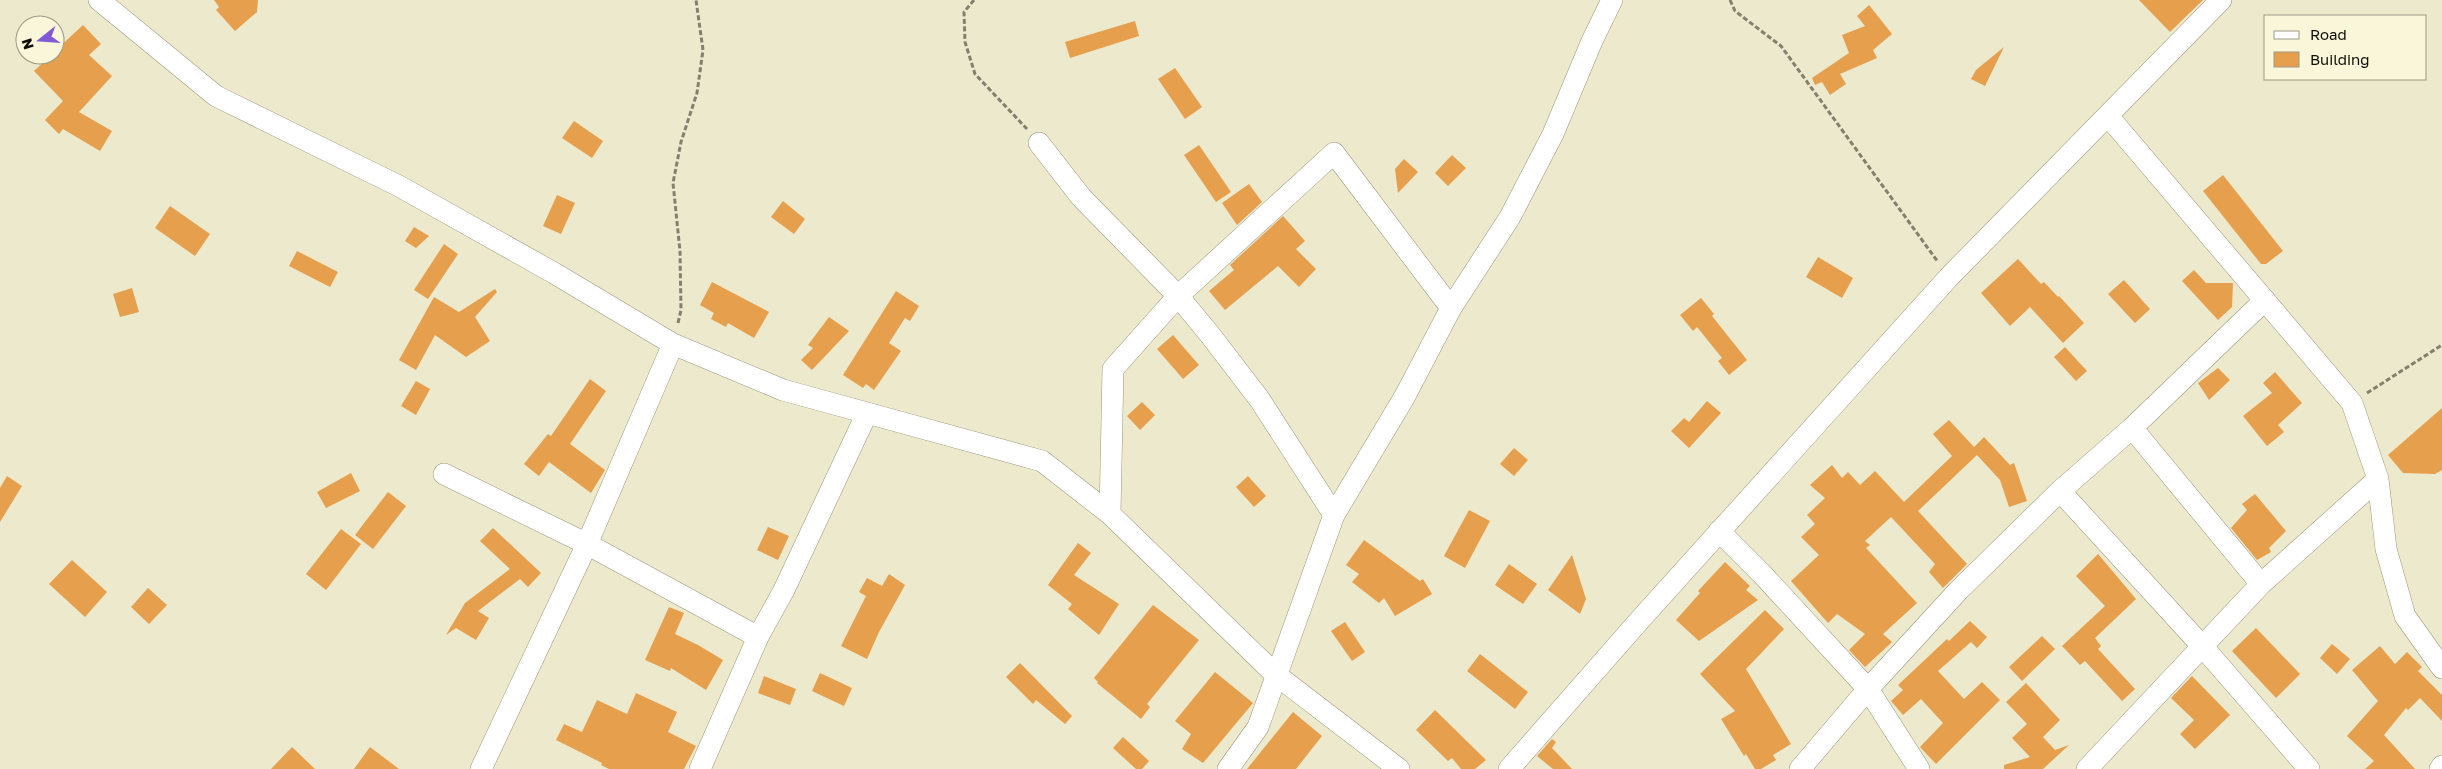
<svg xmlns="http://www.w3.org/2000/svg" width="2442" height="769" font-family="'Golos Text',sans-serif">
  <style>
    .building { fill: #e69f4c }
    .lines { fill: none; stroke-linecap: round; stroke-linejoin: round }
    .minor-casing { stroke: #9b987e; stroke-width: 22 }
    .path { stroke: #83816e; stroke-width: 3; stroke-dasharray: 5 2.5; stroke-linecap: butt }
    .minor { stroke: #fff; stroke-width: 21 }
  </style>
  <rect width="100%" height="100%" fill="#ece9cd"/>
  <path class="building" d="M 214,0 L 258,0 L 257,12 L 235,31 L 216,10 L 219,7 Z
    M 2139,0 L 2203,0 L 2170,32 Z
    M 1869,5 L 1892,34 L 1873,50 L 1877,58 L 1840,74 L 1846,84 L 1830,95 L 1822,82 L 1815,85 L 1812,78 L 1849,53 L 1842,35 L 1865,26 L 1857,16 Z
    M 1135,21 L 1139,36 L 1070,58 L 1065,42 Z
    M 83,25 L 101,44 L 89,55 L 112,76 L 79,112 L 112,131 L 100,151 L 63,129 L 59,134 L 45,120 L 63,101 L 34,71 L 51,55 L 55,55 L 55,51 Z
    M 2004,47 L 1985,86 L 1971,79 L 1976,70 Z
    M 1175,68 L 1202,107 L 1185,119 L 1158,79 Z
    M 574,121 L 603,141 L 592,158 L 562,138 Z
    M 1199,145 L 1231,192 L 1216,202 L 1184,155 Z
    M 1452,155 L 1466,168 L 1448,186 L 1435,173 Z
    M 1404,159 L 1418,172 L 1398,193 L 1395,169 Z
    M 2223,175 L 2283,251 L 2266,264 L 2261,264 L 2203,191 Z
    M 1249,184 L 1262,202 L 1237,225 L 1222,203 Z
    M 557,195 L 575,203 L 561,234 L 543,226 Z
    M 783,201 L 805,219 L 794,234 L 771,217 Z
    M 170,206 L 210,234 L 195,256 L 155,228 Z
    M 1283,216 L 1305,241 L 1296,249 L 1316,269 L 1299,287 L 1278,266 L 1225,310 L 1209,291 L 1234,270 L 1230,265 Z
    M 414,227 L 429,236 L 416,248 L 405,241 Z
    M 444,244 L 458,254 L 428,299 L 414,290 Z
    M 297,251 L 338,272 L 330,287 L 289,266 Z
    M 1818,257 L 1853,278 L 1842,298 L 1806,277 Z
    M 2018,259 L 2041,284 L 2044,282 L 2058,297 L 2059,296 L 2084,323 L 2063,343 L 2030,307 L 2010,326 L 1981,293 Z
    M 2194,270 L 2206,283 L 2233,283 L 2232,307 L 2218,320 L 2182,281 Z
    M 2124,280 L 2150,309 L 2135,323 L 2108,294 Z
    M 712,282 L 769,312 L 754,338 L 728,323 L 726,327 L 711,319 L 714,313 L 700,305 Z
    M 132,288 L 139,312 L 120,317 L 113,294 Z
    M 495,289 L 497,292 L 475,317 L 490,341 L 466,357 L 435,335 L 416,370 L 399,360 L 434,297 L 459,312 Z
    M 896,291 L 919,306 L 910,321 L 905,318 L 889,343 L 901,351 L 874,390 L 866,384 L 863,388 L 843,375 Z
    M 1701,298 L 1714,314 L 1712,316 L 1747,360 L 1729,375 L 1718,361 L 1722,358 L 1697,327 L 1693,331 L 1680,315 Z
    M 829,317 L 849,331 L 812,370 L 801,360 L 813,348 L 808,345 Z
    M 1173,335 L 1199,365 L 1183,379 L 1157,349 Z
    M 2065,347 L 2087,371 L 2076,381 L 2054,357 Z
    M 2218,368 L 2230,380 L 2209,400 L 2198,383 Z
    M 2275,372 L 2302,403 L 2278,425 L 2284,432 L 2267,446 L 2243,416 L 2272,393 L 2263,383 Z
    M 590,379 L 606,391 L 570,444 L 605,470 L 591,493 L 549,462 L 539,476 L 524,464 L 548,434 L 551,436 Z
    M 416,381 L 430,389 L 416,415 L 401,406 Z
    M 1707,401 L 1721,413 L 1689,448 L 1671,431 L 1684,418 L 1689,422 Z
    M 1142,402 L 1155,415 L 1140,430 L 1127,416 Z
    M 2442,408 L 2442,470 L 2435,474 L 2403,473 L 2388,455 Z
    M 1949,420 L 1974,447 L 1984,437 L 2010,465 L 2014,463 L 2027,501 L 2009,507 L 2000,480 L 1977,455 L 1918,511 L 1967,564 L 1943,588 L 1929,572 L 1935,564 L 1891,517 L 1865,541 L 1870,545 L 1866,548 L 1917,603 L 1883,634 L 1892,642 L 1865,667 L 1849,650 L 1865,634 L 1837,614 L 1828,623 L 1791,581 L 1819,555 L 1801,537 L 1815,524 L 1807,515 L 1825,498 L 1810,485 L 1832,465 L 1842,478 L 1848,472 L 1860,485 L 1875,471 L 1904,502 L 1952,456 L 1933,434 Z
    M 1514,448 L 1528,460 L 1514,476 L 1500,464 Z
    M 351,473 L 360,491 L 326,508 L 317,492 Z
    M 7,476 L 22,486 L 0,522 L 0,488 Z
    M 1248,476 L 1266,496 L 1254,507 L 1236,487 Z
    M 388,492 L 406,506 L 373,549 L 355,535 Z
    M 2255,494 L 2286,531 L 2269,548 L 2271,552 L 2257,560 L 2231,528 L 2247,510 L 2242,504 Z
    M 1469,510 L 1490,521 L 1465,568 L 1444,556 Z
    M 768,527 L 789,536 L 778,560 L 757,550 Z
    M 493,528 L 541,573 L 528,587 L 520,579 L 478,611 L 489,618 L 476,640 L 456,628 L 446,635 L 465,603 L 510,569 L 480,541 Z
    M 341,529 L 361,544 L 326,590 L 306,574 Z
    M 1364,540 L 1420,581 L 1423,579 L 1432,594 L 1395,616 L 1384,598 L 1379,603 L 1352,582 L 1359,574 L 1346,565 Z
    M 1078,543 L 1091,553 L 1074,575 L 1119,604 L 1099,635 L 1068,609 L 1072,604 L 1048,585 Z
    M 2098,554 L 2136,599 L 2095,638 L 2101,646 L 2098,649 L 2135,689 L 2122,701 L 2085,661 L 2080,665 L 2062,646 L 2105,606 L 2076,576 Z
    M 1572,555 L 1586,599 L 1580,614 L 1548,590 Z
    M 72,560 L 107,592 L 85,617 L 49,584 Z
    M 1725,562 L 1750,586 L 1746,590 L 1758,600 L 1699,641 L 1676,620 L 1700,593 L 1698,591 Z
    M 1509,564 L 1537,584 L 1523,604 L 1495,585 Z
    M 889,574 L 905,585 L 879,632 L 867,659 L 841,646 L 866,596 L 859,592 L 867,578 L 882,586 Z
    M 148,588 L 167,605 L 149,624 L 131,607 Z
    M 1153,605 L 1199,640 L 1147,704 L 1150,707 L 1141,719 L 1097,683 L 1098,682 L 1094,678 Z
    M 669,607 L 684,613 L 675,634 L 698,645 L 723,660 L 706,690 L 671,668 L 670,671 L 645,660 Z
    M 1765,610 L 1784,629 L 1746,669 L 1791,744 L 1773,755 L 1776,760 L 1761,769 L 1755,769 L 1746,754 L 1744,756 L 1721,719 L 1735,711 L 1700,674 Z
    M 1970,621 L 1987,637 L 1977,648 L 1971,642 L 1938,671 L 1964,699 L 1982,682 L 2000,700 L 1936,764 L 1920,747 L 1943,723 L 1921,699 L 1903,715 L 1891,701 L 1903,690 L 1898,685 L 1947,639 L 1949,641 Z
    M 1345,622 L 1365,652 L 1352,661 L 1331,631 Z
    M 2256,628 L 2300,674 L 2276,698 L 2232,651 Z
    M 2042,636 L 2055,649 L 2022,681 L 2009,667 Z
    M 2332,644 L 2350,659 L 2337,674 L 2320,658 Z
    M 2380,646 L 2395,664 L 2407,652 L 2422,667 L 2418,671 L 2442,695 L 2442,721 L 2420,698 L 2408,710 L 2406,708 L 2384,735 L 2415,769 L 2365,769 L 2374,761 L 2347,736 L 2378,701 L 2352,670 Z
    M 1480,654 L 1528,692 L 1515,709 L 1467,671 Z
    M 1020,663 L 1072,716 L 1065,724 L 1036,700 L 1033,704 L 1006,677 Z
    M 1215,672 L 1253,703 L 1203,763 L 1182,749 L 1191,734 L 1175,721 Z
    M 820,673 L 852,688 L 844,706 L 812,691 Z
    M 764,676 L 796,689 L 790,705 L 758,693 Z
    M 2192,676 L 2230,715 L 2195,749 L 2180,734 L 2194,720 L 2171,698 Z
    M 2026,683 L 2060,720 L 2043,737 L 2055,750 L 2069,745 L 2043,769 L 2004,769 L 2004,765 L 2030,757 L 2012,738 L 2027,724 L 2006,702 Z
    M 636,693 L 677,712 L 668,732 L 696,746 L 684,769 L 609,769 L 601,765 L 602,763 L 556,740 L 564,724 L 582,732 L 597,700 L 627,714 Z
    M 1435,710 L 1486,760 L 1475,769 L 1461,769 L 1452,758 L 1448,761 L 1416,730 Z
    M 1293,712 L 1322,736 L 1296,769 L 1247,769 Z
    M 1123,737 L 1149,761 L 1142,769 L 1136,769 L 1113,748 Z
    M 1552,739 L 1556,742 L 1552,748 L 1572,769 L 1553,769 L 1537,756 Z
    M 292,747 L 315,769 L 271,769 Z
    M 370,747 L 399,769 L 354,769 Z"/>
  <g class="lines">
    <g class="minor-casing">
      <path id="minor" d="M 99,0 L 216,96 L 399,186 L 554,273 L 673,344 L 783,390 L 1042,461 L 1110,514 L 1275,674 L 1399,769
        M 2108,116 L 2352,403 L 2378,479 L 2386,549 L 2405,616 L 2442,668
        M 1039,143 L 1081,197 L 1178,296 L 1211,336 L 1260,400 L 1334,515
        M 2132,428 L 2261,584
        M 444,474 L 587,544 L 758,637
        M 2060,491 L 2203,647 L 2309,769
        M 1110,514 L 1113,369 L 1178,296 L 1334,153 L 1451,308
        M 1719,531 L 1762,574 L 1868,689 L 1919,769
        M 481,769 L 587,544 L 673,344
        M 700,769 L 758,637 L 784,590 L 867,413
        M 1228,769 L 1258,727 L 1334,515 L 1405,396 L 1451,308 L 1510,217 L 1553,134 L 1592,41 L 1612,0
        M 1509,769 L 1638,622 L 1949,277 L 2221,0
        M 1800,769 L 1868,689 L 1958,591 L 2060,491 L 2132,428 L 2265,300
        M 2087,769 L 2261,584 L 2378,479
        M 2440,769 L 2442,766"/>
    </g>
    <path class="path" d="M 974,0 L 964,12 L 965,42 L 975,74 L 1027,129
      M 1730,0 L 1735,11 L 1781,46 L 1938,262
      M 678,323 L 681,310 L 680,251 L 673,183 L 681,142 L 697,93 L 703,50 L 696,0
      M 2367,393 L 2442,345"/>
    <use href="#minor" class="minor"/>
  </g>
  <rect x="2264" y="15" width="162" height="65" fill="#f9f6da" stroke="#9b9985"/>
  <rect x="2274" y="31" width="25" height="8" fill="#ffffff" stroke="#9b9985"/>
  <text x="2310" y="40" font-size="15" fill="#0e0d05">Road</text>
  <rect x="2274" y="52" width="25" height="15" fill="#e69f4c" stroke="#9b9985"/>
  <text x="2310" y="65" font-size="15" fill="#0e0d05">Building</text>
  <g transform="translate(40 40) rotate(253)"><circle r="24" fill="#f9f6da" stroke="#9b9985"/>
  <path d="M0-4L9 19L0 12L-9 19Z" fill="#805ad4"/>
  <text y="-8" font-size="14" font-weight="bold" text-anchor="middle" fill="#0e0d05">N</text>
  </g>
</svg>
